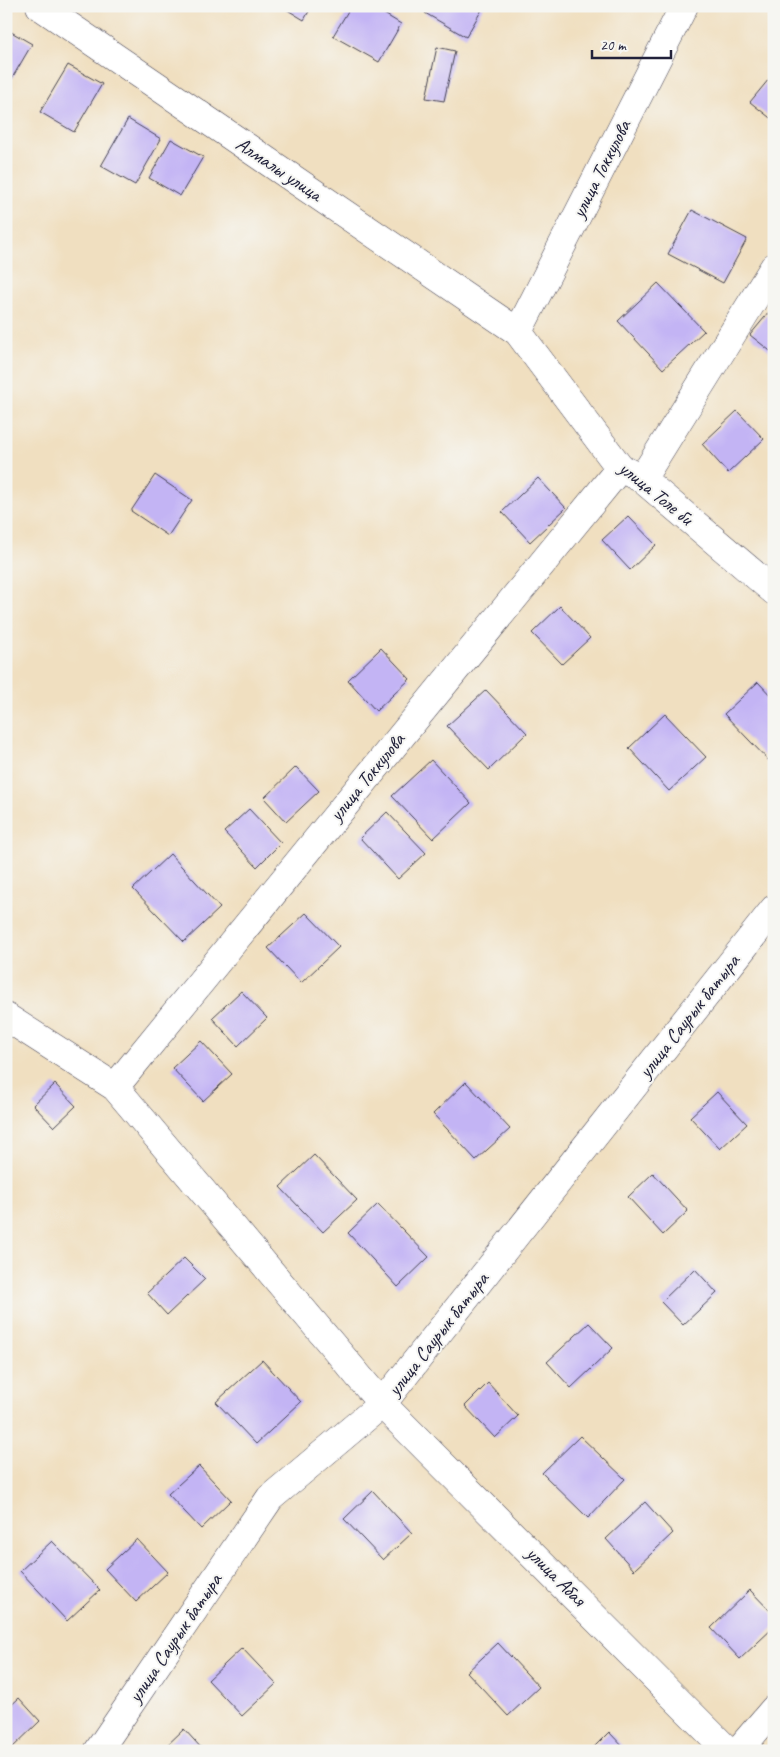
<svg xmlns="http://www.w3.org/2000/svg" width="780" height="1757" font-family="Caveat,sans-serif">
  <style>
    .building { fill: #c3b4f4 }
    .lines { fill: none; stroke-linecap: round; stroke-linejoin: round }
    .minor-casing { stroke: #413e4f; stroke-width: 29 }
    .minor { stroke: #fff; stroke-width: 28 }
    .labels { text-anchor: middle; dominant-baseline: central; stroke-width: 4; stroke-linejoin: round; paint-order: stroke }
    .street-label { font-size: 20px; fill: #22223b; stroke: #f6f6f2 }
  </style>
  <rect width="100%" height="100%" fill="#f6f6f2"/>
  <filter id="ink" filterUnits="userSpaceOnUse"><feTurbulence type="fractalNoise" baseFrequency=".02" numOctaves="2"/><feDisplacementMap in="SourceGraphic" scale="10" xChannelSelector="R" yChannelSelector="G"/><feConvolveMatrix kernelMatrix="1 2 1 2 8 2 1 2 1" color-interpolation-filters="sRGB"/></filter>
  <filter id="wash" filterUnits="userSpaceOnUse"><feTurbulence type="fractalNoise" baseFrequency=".0096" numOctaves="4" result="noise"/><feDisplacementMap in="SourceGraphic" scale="20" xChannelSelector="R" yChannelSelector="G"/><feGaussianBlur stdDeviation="1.12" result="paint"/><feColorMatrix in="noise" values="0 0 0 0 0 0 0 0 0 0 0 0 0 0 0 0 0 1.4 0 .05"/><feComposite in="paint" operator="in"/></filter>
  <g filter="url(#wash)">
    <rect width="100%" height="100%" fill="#f0dfc0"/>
    <g id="blocks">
      <path class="building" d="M 281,6 L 312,6 L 304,20 Z
        M 351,6 L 371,6 L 401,24 L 379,62 L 333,36 Z
        M 429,6 L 484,6 L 466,37 L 425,13 Z
        M 6,29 L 32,44 L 8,85 L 6,84 Z
        M 437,47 L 455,51 L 444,101 L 426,98 Z
        M 68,65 L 102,84 L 74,132 L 40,112 Z
        M 774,73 L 774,121 L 750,102 Z
        M 128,119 L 161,139 L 135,185 L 101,166 Z
        M 171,139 L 203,157 L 180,196 L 149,178 Z
        M 692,210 L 747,239 L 723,283 L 668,254 Z
        M 658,283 L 704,331 L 663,369 L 618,321 Z
        M 770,311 L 774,314 L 774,354 L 750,335 Z
        M 737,411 L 764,439 L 728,473 L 702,444 Z
        M 155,475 L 192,500 L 168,536 L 131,511 Z
        M 538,478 L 566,508 L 530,542 L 502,512 Z
        M 628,516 L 656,545 L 630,570 L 602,540 Z
        M 560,606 L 590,638 L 562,664 L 532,633 Z
        M 381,648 L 410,679 L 376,711 L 348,680 Z
        M 758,682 L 774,699 L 774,766 L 724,714 Z
        M 486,690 L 527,733 L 489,770 L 447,726 Z
        M 665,714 L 706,757 L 669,791 L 629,748 Z
        M 431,760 L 471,803 L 433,839 L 392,796 Z
        M 296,767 L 319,791 L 286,822 L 264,798 Z
        M 249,809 L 281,843 L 257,867 L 224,832 Z
        M 387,812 L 426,853 L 398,879 L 360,838 Z
        M 170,854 L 220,908 L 184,942 L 133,889 Z
        M 306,913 L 339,947 L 301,983 L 268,948 Z
        M 241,991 L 267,1018 L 238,1046 L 212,1018 Z
        M 201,1041 L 232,1074 L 203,1101 L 172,1068 Z
        M 466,1082 L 510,1129 L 476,1160 L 433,1114 Z
        M 55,1084 L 76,1106 L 54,1127 L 33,1105 Z
        M 717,1092 L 747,1124 L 720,1149 L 690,1117 Z
        M 314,1155 L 357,1200 L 323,1232 L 280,1187 Z
        M 653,1173 L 688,1211 L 663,1235 L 628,1197 Z
        M 378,1204 L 429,1257 L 398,1287 L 348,1233 Z
        M 184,1258 L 205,1279 L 167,1315 L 147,1293 Z
        M 695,1269 L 717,1293 L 683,1325 L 661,1302 Z
        M 589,1323 L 613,1348 L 571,1388 L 547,1362 Z
        M 262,1360 L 301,1402 L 256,1444 L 216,1402 Z
        M 488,1383 L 518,1416 L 495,1438 L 465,1406 Z
        M 580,1436 L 625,1479 L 588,1518 L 542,1473 Z
        M 199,1466 L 231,1500 L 201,1529 L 168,1494 Z
        M 373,1491 L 412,1533 L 383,1560 L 344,1519 Z
        M 645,1502 L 673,1533 L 634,1570 L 606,1539 Z
        M 137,1539 L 168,1572 L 136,1602 L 105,1569 Z
        M 52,1541 L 100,1590 L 67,1621 L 20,1571 Z
        M 750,1590 L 774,1615 L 774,1627 L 740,1659 L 711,1628 Z
        M 498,1643 L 539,1687 L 508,1716 L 467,1672 Z
        M 242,1648 L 276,1684 L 242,1716 L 208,1680 Z
        M 19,1698 L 40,1721 L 9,1751 L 6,1751 L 6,1710 Z
        M 184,1729 L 204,1751 L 161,1751 Z
        M 609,1732 L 627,1751 L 590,1751 Z"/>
    </g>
  </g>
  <g filter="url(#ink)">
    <use href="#blocks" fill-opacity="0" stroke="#413e4f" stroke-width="1"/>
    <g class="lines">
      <g class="minor-casing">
        <path id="minor" d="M 40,6 L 518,332 L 620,468 L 642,479 L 774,591
          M 518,332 L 684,6
          M 642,479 L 774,267
          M 6,1017 L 115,1087 L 382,1404 L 728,1751
          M 115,1087 L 620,468
          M 98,1751 L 270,1498 L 382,1404 L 774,909
          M 738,1751 L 774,1709"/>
      </g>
      <use href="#minor" class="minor"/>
    </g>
  </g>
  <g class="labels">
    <g class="street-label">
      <text transform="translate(279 169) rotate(34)">Алмалы улица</text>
      <text transform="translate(601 169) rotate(-63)">улица Токкулова</text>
      <text transform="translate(656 493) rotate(39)">улица Толе би</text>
      <text transform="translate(367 777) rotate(-51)">улица Токкулова</text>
      <text transform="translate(689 1016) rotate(-52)">улица Саурык батыра</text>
      <text transform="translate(438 1334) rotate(-52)">улица Саурык батыра</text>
      <text transform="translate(556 1576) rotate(45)">улица Абая</text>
      <text transform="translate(175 1638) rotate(-56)">улица Саурык батыра</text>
    </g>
  </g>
  <rect width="780" height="1757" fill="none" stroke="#f6f6f2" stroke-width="25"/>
  <path d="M592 50v8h79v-8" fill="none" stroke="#22223b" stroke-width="2.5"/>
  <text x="600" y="50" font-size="15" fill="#22223b" stroke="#f6f6f2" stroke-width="4" paint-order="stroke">20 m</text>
</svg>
